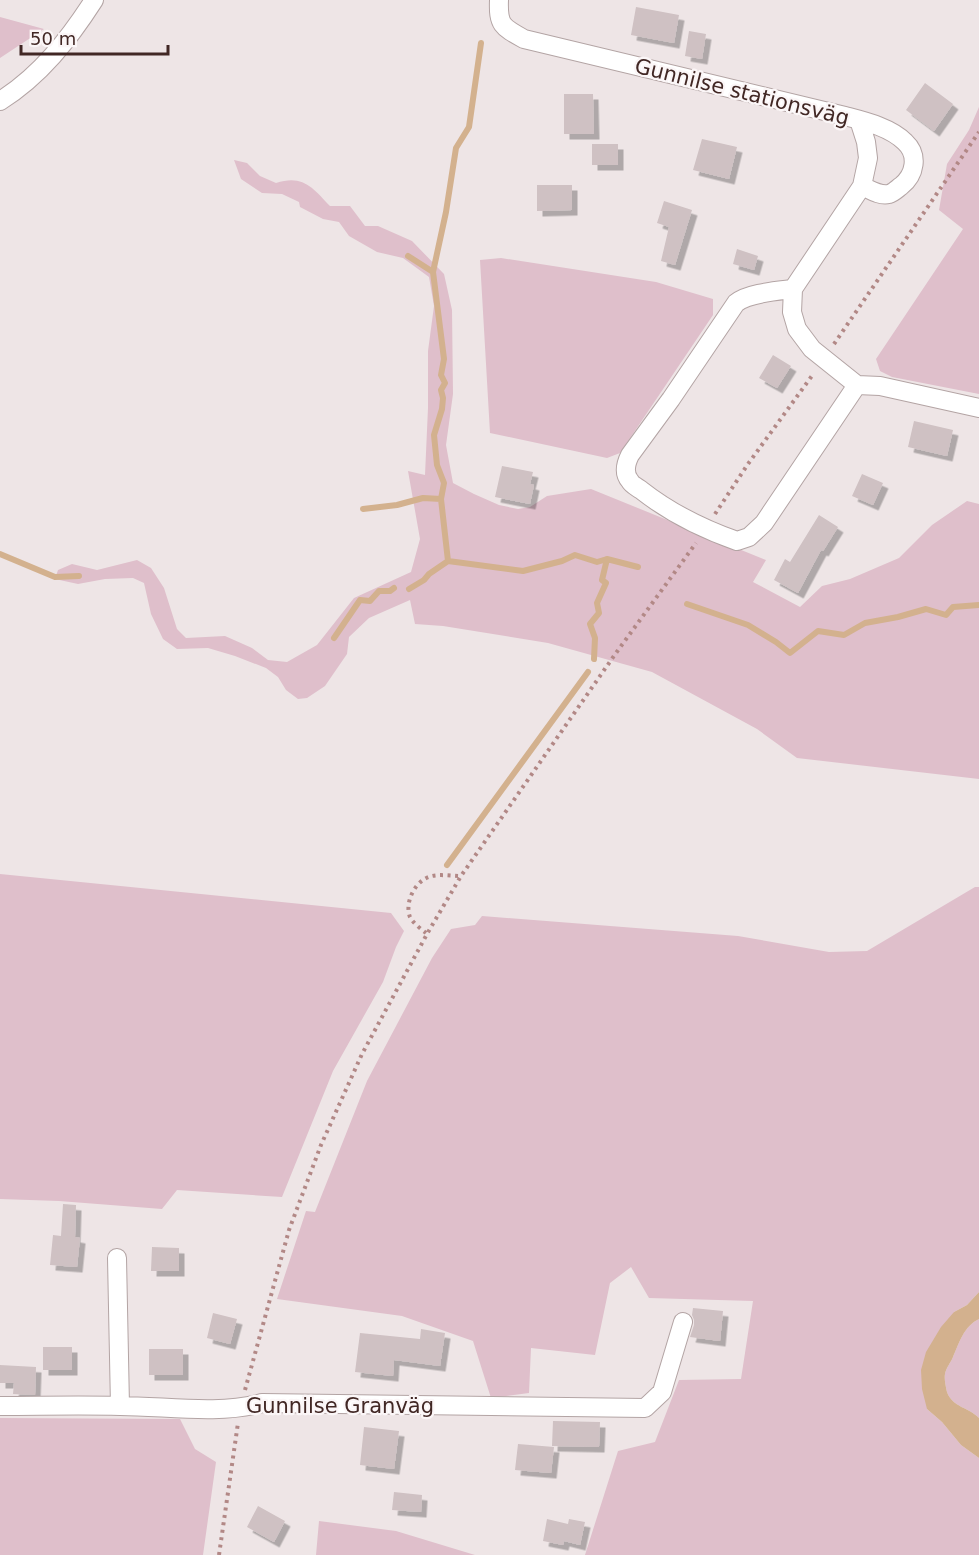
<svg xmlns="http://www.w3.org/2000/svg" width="979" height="1555" font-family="'DejaVu Sans',sans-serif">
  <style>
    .green { fill: #dfbfcb }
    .water { fill: #d3b18e }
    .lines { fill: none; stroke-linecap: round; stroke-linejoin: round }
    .stream { stroke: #d3b18e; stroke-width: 6 }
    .building { fill: #cfc1c3; filter: url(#shadow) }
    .minor-casing { stroke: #b3a4a4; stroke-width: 20 }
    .path { stroke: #b28886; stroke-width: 4; stroke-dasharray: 3 4.5; stroke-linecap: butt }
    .minor { stroke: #fff; stroke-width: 18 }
    .labels { text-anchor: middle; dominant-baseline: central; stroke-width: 4.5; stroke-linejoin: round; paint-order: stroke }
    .street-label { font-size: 21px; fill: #412724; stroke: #fbf6f7 }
  </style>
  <defs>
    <filter id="shadow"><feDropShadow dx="5.5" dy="5.5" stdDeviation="0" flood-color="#0004"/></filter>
  </defs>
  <rect width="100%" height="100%" fill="#eee5e6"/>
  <path class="green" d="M 0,17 L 44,29 L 0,58 Z
    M 979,107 L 979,394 L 892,377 L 880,371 L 876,359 L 963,229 L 939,210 L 947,164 L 969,130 Z
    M 234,160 L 247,163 L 260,176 L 276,183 C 303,174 313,188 330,206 L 350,206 L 365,226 L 378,226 L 412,241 L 444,274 L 452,310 L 453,394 L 446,445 L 453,483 L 474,494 L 499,505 L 518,509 L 530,507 L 547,496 L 591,489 L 766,560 L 753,582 L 800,607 L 822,586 L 850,579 L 899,558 L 932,525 L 967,501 L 979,504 L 979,779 L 797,758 L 757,729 L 652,672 L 548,643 L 443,626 L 415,624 L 410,600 L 369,618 L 349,637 L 347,654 L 325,686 L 307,698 L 298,699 L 286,690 L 278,677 L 266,668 L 235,656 L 208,648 L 177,649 L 163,639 L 151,614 L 144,583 L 133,578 L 105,579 L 78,584 L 55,579 L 58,570 L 72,564 L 97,570 L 137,560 L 151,568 L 164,588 L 177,629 L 186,638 L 225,636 L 252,648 L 268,660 L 287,662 L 317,645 L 354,598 L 411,572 L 420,539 L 408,471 L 425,475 L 428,408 L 428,351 L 434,306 L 429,277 L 403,258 L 377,252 L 349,236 L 339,222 L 323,219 L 300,207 L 299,202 L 282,194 L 262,193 L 241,179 Z
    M 501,258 L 656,282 L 713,299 L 713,315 L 620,453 L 607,458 L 490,433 L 480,260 Z
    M 0,874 L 391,913 L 404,931 L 396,947 L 383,982 L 333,1071 L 282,1197 L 177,1190 L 162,1209 L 59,1201 L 0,1199 Z
    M 975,887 L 979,887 L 979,1292 L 967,1305 L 954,1312 L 927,1409 L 942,1422 L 961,1445 L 979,1458 L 979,1555 L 585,1555 L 618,1451 L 655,1442 L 679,1380 L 741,1379 L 753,1301 L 649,1298 L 631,1267 L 610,1283 L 595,1355 L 531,1348 L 529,1393 L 491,1398 L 473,1341 L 402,1316 L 277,1299 L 306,1211 L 315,1212 L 367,1081 L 432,958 L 451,929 L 475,925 L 482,916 L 738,936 L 829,952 L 867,951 Z
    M 979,1319 L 979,1418 C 970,1408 952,1407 947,1392 C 946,1388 944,1378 945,1374 C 946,1368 951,1362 953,1357 C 959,1343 964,1326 979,1319 Z
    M 0,1418 L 180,1419 L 195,1449 L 216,1462 L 203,1555 L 0,1555 Z
    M 319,1521 L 396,1531 L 475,1555 L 316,1555 Z"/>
  <path class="water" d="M 979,1292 L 979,1319 C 964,1326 959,1343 953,1357 C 951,1362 946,1368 945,1374 C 944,1378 946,1388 947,1392 C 952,1407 970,1408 979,1418 L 979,1458 L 961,1445 L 942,1422 L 927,1409 L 922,1389 L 921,1370 L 926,1352 L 941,1327 L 954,1312 L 967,1305 Z"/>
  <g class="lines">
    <path class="stream" d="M 408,256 L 433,272
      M 363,509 L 397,505 L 423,498 L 441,499
      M 0,554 L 55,577 L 79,576
      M 448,561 L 441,499 L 444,483 L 437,465 L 434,435 L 442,409 L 443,398 L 441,390 L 445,383 L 441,375 L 444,359 L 433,272 L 446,212 L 456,148 L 469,127 L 481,43
      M 409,589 L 424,580 L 429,574 L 448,561 L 523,571 L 562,561 L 575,555 L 597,562 L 607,559 L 638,567
      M 687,604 L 748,625 L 776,642 L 790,653 L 818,631 L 844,635 L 865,623 L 898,617 L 926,609 L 946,615 L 953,607 L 979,605
      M 334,638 L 360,600 L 370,601 L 379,591 L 390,591 L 394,588
      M 594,659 L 595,638 L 590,624 L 599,613 L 597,603 L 606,583 L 602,580 L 607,559
      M 447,865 L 588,672"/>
  </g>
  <path class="building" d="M 636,7 L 679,15 L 674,43 L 631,35 Z
    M 689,31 L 706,34 L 702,59 L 685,56 Z
    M 925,83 L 953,104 L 934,131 L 906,110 Z
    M 564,94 L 593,94 L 594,134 L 564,134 Z
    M 702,139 L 737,147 L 729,179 L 693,170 Z
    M 592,144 L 618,144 L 618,165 L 592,165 Z
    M 537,185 L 572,185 L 572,210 L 537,211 Z
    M 664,201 L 692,210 L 675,265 L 661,261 L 669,227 L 657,223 Z
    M 737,249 L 758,256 L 754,270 L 733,264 Z
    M 773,355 L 791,366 L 777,388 L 759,378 Z
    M 914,421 L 953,430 L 947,456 L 908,447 Z
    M 502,466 L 533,472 L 530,484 L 534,485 L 530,504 L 495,497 Z
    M 862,474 L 883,483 L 873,505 L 852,496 Z
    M 819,515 L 838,527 L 823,551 L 821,550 L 798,593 L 774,580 L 785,559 L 790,562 Z
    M 63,1204 L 76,1205 L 75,1237 L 80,1238 L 77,1267 L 50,1265 L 53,1235 L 61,1236 Z
    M 152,1247 L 179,1248 L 179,1271 L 151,1271 Z
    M 693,1308 L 723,1311 L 720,1341 L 690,1337 L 694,1325 L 694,1320 L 692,1315 Z
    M 213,1313 L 237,1319 L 230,1344 L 207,1338 Z
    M 421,1329 L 445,1333 L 440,1366 L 394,1360 L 393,1376 L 355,1372 L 360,1333 L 420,1339 Z
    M 43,1347 L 72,1347 L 72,1370 L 43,1370 Z
    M 149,1349 L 183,1349 L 183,1375 L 149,1375 Z
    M 0,1365 L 36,1367 L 35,1395 L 13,1394 L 14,1383 L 0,1383 Z
    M 553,1421 L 600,1422 L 599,1447 L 552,1446 Z
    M 364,1427 L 399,1431 L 394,1469 L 360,1465 Z
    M 518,1444 L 554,1447 L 551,1473 L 515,1470 Z
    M 394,1492 L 422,1495 L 421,1512 L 392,1510 Z
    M 258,1506 L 285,1521 L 274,1542 L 247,1527 Z
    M 547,1519 L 568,1524 L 569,1519 L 585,1522 L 580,1545 L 564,1541 L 563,1545 L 543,1541 Z"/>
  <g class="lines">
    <g class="minor-casing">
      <path id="minor" d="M 499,0 C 498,25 502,27 524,39 L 845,116 C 864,121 890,127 905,142 C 919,155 915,175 901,186 C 897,189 893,193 889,194 C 879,196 871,190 862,186
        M 0,101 C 40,76 69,39 94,0
        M 859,120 L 866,142 L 868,158 L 862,186 L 793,289 L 792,312 L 797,329 L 812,349 L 857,385 L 880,386 L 979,408
        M 793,289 C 777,291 748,293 736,303 L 671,399 L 630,455 C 626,463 623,473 630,481 C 632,485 637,487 641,490 C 669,512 703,529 737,541 L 749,537 L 764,523 L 857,385
        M 117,1258 L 120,1406
        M 0,1406 C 40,1406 80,1405 120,1406 C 166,1406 217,1415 262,1403 L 645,1408 L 662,1392 L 683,1322"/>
    </g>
    <path class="path" d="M 834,344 L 979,132
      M 715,514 L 748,464 L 814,373
      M 426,933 C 421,929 413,923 410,917 C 404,902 416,879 432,876 C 441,874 451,876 460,876
      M 245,1390 L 289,1230 L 321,1145 L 362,1054 L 427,934 L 461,876 L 616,653 L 696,543
      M 219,1555 L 238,1423"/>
    <use href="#minor" class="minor"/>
  </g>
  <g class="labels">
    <g class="street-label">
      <text transform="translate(742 92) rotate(14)">Gunnilse stationsväg</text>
      <text x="340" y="1406">Gunnilse Granväg</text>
    </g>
  </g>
  <path d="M21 45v9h147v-9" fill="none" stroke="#412724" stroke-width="3"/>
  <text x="30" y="45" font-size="18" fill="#412724" stroke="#fbf6f7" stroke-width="4.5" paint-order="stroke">50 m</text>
</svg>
